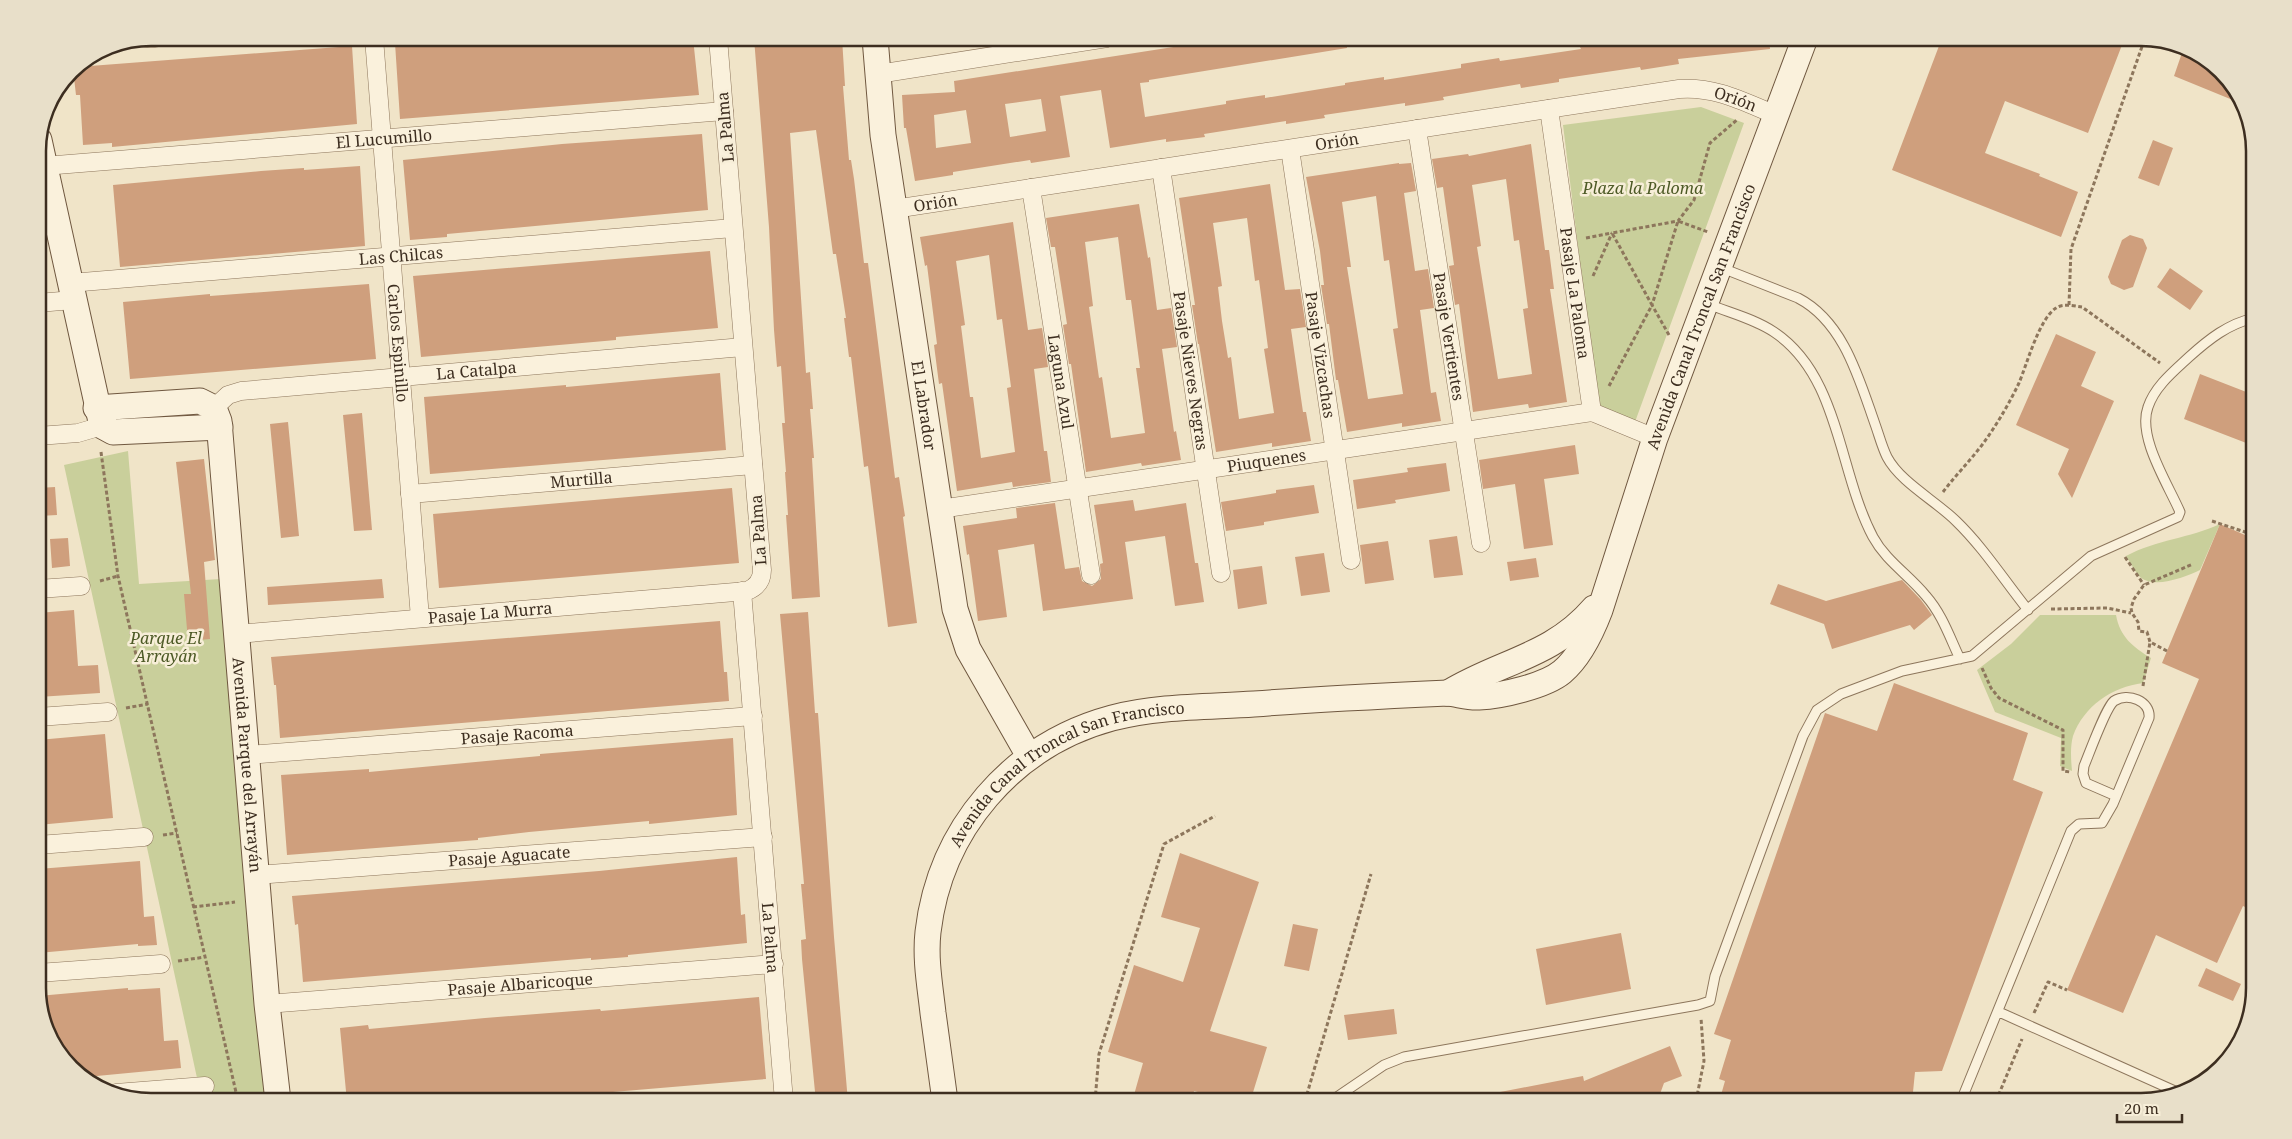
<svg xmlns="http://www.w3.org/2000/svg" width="2292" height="1139" font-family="'Noto Serif',serif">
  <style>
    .green { fill: #c9cf9b }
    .building { fill: #cf9f7d; fill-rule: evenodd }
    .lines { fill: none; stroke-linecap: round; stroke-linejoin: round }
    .lane-casing { stroke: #8d765c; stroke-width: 11 }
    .street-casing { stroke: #8d765c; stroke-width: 19 }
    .secondary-casing { stroke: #6f573f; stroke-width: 27 }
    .path { stroke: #8d765c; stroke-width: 3; stroke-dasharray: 4 2.5; stroke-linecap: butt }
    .lane { stroke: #faf1dc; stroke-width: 9 }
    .street { stroke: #faf1dc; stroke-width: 18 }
    .secondary { stroke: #faf1dc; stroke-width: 25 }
    .labels { text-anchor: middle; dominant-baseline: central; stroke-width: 5; stroke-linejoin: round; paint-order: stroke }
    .street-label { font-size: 16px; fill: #3d2e20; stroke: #f7eed8 }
    .park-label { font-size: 16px; font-style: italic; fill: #4d5a26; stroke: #f7eed8 }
    .rim { fill: none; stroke: #3d2e20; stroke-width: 2.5 }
  </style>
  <rect width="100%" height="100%" fill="#f0e4c8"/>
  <path class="green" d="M 1701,107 L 1744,123 L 1635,422 L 1598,408 L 1563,125 Z
    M 128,451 L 139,584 L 221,579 L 266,1101 L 202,1101 L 64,465 Z
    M 2220,524 L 2200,570 C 2185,577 2153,590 2139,576 C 2134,570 2130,562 2126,556 C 2156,540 2190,538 2220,524 Z
    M 2040,615 L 2116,615 C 2120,637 2133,647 2151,658 L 2143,683 C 2112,687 2084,706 2073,736 C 2070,747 2071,760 2072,771 L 2060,766 L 2061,738 L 1995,712 L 1977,670 L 2011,644 Z"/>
  <path class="building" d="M 457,38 L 693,38 L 699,95 L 400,119 L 395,43 Z
    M 754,38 L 842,38 L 845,86 L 843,86 L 849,160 L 851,160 L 854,179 L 864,263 L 868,263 L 895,478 L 899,477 L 902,497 L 905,516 L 903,517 L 917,623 L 888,627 L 868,466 L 864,467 L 851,357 L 849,357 L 844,318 L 846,318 L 836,254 L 833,254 L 816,130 L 790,133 L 806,373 L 810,372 L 813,409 L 810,409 L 814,458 L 812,458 L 820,597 L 792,599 L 786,515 L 788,515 L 785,472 L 786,472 L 782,423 L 785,423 L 781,366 L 777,367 L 774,330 L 769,227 Z
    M 1221,38 L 1346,38 L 1347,48 L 1149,80 L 1149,82 L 1140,83 L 1145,117 L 1226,104 L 1226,101 L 1245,98 L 1265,95 L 1265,98 L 1345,85 L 1345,83 L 1384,77 L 1384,80 L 1461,68 L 1461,64 L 1499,58 L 1500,61 L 1581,49 L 1580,47 L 1619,40 L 1619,44 L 1661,38 L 1769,38 L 1770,49 L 1678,59 L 1679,64 L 1641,70 L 1640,67 L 1559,79 L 1559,82 L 1521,88 L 1520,84 L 1443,97 L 1444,100 L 1405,106 L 1405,103 L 1324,115 L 1325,118 L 1286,124 L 1286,121 L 1204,134 L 1205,137 L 1166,142 L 1166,139 L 1110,148 L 1101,90 L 1060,96 L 1070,157 L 1031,163 L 1030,160 L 953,172 L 953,175 L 915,181 L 906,128 L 904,128 L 902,95 L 955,92 L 954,81 L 1199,43 L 1199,41 ZM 1041,99 L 1046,131 L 1010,137 L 1005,104 ZM 966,110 L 971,143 L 936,148 L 934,115 Z
    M 1942,38 L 2002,38 L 2025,46 L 2028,38 L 2104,38 L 2122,45 L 2088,133 L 2005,101 L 1985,153 L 2040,174 L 2039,176 L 2078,192 L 2061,237 L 1892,170 Z
    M 352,46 L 357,124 L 112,147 L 112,143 L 83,145 L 80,95 L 76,95 L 73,69 L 77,67 Z
    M 2184,47 L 2191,49 L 2235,88 L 2240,103 L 2174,76 Z
    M 702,134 L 708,210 L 447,234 L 447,237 L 410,240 L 403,160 L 562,144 Z
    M 2153,140 L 2173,148 L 2159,186 L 2138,178 Z
    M 1531,144 L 1545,250 L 1549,250 L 1554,289 L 1550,289 L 1567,402 L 1529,408 L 1528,404 L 1473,412 L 1459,304 L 1455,305 L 1449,266 L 1454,265 L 1443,187 L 1437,188 L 1432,159 L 1468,154 L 1469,156 ZM 1506,179 L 1514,241 L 1519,240 L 1528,308 L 1523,309 L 1532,374 L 1498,379 L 1477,247 L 1481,246 L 1472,185 Z
    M 1399,163 L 1399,164 L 1411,163 L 1416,191 L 1404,193 L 1415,271 L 1428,269 L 1434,308 L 1420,310 L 1431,393 L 1436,392 L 1441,421 L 1402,427 L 1402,423 L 1347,432 L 1338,380 L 1336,380 L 1329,324 L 1327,324 L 1321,285 L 1324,285 L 1320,251 L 1306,177 ZM 1376,196 L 1384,261 L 1389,260 L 1398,328 L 1393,329 L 1403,394 L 1368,399 L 1347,267 L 1351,267 L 1342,202 Z
    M 360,166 L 365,246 L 120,267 L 113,185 L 261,171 L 304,168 L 304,170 Z
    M 1270,184 L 1285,290 L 1300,289 L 1306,327 L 1291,329 L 1303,412 L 1306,412 L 1311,441 L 1272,447 L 1272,443 L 1216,452 L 1199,344 L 1198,344 L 1192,305 L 1195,305 L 1179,198 ZM 1247,218 L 1255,281 L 1259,280 L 1268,348 L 1264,349 L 1274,413 L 1239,419 L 1231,357 L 1228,358 L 1222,321 L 1218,287 L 1222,286 L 1213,223 Z
    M 1139,204 L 1148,258 L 1150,257 L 1157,310 L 1171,308 L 1177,347 L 1162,349 L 1174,432 L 1176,431 L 1181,460 L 1142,466 L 1141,463 L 1086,472 L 1071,364 L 1069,364 L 1063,325 L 1067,324 L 1055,247 L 1051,247 L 1046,218 ZM 1118,237 L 1126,300 L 1131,300 L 1140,368 L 1136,368 L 1145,433 L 1111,438 L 1102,377 L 1099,378 L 1089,307 L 1093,306 L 1085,242 Z
    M 1013,222 L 1028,330 L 1042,328 L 1048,367 L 1034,369 L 1044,451 L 1047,451 L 1051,482 L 1013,487 L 1012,482 L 957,491 L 942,383 L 939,384 L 934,345 L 937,344 L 927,265 L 925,266 L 920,237 ZM 989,255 L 997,320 L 1002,319 L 1011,387 L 1007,388 L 1015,452 L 981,458 L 973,397 L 970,397 L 961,326 L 965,325 L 956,261 Z
    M 2130,235 L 2143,239 L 2147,248 L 2133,287 L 2124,290 L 2111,284 L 2108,277 L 2122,240 Z
    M 710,251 L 718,328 L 616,337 L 616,340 L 421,357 L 413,276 Z
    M 2170,268 L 2203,291 L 2190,310 L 2157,287 Z
    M 369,284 L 376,359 L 130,379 L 123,302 L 210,294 L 210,296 Z
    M 2056,334 L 2096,352 L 2081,386 L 2114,401 L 2072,498 L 2058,474 L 2069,449 L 2016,425 Z
    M 720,373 L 726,450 L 430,474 L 424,397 L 566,385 L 566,387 Z
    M 2200,374 L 2254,395 L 2254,446 L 2184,419 Z
    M 362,413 L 372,530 L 354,531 L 343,415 Z
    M 288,422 L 299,536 L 281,538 L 270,424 Z
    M 1575,445 L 1579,474 L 1544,479 L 1553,545 L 1524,549 L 1515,484 L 1483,489 L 1479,460 Z
    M 204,459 L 215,560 L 204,562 L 210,639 L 188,641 L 184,594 L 191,594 L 176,462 Z
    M 1446,463 L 1450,491 L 1395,500 L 1396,503 L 1357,509 L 1353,480 L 1408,472 L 1407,468 Z
    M 1314,485 L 1319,513 L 1264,522 L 1264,525 L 1226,531 L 1221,502 L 1276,493 L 1276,490 Z
    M 55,487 L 57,515 L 39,516 L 38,488 Z
    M 732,488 L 739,563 L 439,588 L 433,514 Z
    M 1133,500 L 1135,511 L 1186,503 L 1195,563 L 1198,563 L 1204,602 L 1175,606 L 1165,536 L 1125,542 L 1133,599 L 1043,611 L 1034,544 L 998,550 L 1007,617 L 978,621 L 969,554 L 967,555 L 963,526 L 1017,518 L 1016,508 L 1055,503 L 1065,569 L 1079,567 L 1082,581 L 1092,586 L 1101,579 L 1100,564 L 1103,563 L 1094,505 Z
    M 2220,524 L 2254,539 L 2254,662 L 2249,675 L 2254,678 L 2254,911 L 2243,906 L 2217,963 L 2156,935 L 2123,1013 L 2067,990 L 2199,679 L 2162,663 Z
    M 1457,536 L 1463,575 L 1434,578 L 1429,540 Z
    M 68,538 L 70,566 L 52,568 L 50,539 Z
    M 1388,541 L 1394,580 L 1365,584 L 1360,545 Z
    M 1324,553 L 1330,592 L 1301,596 L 1295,557 Z
    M 1536,558 L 1539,577 L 1510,581 L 1507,562 Z
    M 1262,566 L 1267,604 L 1238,609 L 1233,570 Z
    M 382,579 L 384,598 L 268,605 L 267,587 Z
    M 1902,580 L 1921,600 L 1932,615 L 1914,630 L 1910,625 L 1832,649 L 1824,624 L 1770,604 L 1778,584 L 1826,601 Z
    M 74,610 L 78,666 L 98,665 L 100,693 L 38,697 L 38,613 Z
    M 808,612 L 815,713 L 818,713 L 834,937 L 848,1102 L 816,1102 L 802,959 L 801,940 L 806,939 L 801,884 L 804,884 L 780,614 Z
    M 720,621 L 724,672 L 727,672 L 729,701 L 280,738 L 276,685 L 274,685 L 271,657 Z
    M 1894,683 L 2028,733 L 2013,780 L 2043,792 L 1942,1071 L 1915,1072 L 1912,1102 L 1719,1102 L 1725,1081 L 1719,1079 L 1731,1040 L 1714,1034 L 1825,713 L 1877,731 Z
    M 105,734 L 113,818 L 38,825 L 38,740 Z
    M 733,738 L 737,815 L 649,824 L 649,821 L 529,832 L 478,838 L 478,840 L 287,855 L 281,775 L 369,769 L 369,772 L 540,756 L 540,754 Z
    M 1180,853 L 1259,882 L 1210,1031 L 1267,1047 L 1250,1102 L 1238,1102 L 1194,1091 L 1191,1102 L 1132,1102 L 1143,1063 L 1108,1052 L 1134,965 L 1183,982 L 1200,928 L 1161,917 Z
    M 737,857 L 741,915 L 745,914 L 747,943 L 628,955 L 628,957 L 591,960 L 591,958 L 303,982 L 298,924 L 295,925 L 292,896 L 599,871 Z
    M 140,861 L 144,917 L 154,916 L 157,945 L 138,946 L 138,944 L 38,953 L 38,869 Z
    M 1293,924 L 1318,929 L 1309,971 L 1284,966 Z
    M 1621,933 L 1631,989 L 1546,1005 L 1536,949 Z
    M 2206,968 L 2241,984 L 2233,1001 L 2198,986 Z
    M 128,988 L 128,990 L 160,988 L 164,1041 L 178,1040 L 181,1068 L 86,1077 L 57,1051 L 38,996 Z
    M 759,997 L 766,1079 L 518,1100 L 347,1102 L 340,1028 L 368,1025 L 369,1029 L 485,1018 L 600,1009 L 601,1011 Z
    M 1394,1009 L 1397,1034 L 1348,1040 L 1344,1015 Z
    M 1670,1046 L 1682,1076 L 1664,1083 L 1660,1094 L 1646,1093 L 1645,1102 L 1495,1102 L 1495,1093 L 1583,1076 L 1584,1081 Z"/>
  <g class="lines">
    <g class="lane-casing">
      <path id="lane" d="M 1722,268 L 1798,298 C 1844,322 1859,379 1875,424 C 1879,435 1882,447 1887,457 C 1900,482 1936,501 1956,521 C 1983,547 2004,580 2028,610
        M 1708,304 C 1730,313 1755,319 1774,332 C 1840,376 1838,471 1873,537 C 1886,561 1909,575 1926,596 C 1942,614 1950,638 1960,659
        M 1999,1012 L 2175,1091
        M 1331,1101 L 1384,1065 L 1404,1057 L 1698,1005 L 1710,1001 L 1715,976 L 1803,736 L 1817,710 L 1841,694 L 1902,671 L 1972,656 L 2091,556 L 2178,517 L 2180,512 C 2168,484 2137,437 2148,407 C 2155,386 2174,371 2189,357 C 2209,339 2228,324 2254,318
        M 1961,1101 L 2071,831 L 2079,824 L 2102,823 L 2113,804 L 2149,718 C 2151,701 2128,692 2114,701 C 2106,707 2089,754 2084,766 L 2083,774 L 2086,783 L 2116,796"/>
    </g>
    <g class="street-casing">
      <g id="street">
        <path d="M 147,38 L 155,38"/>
        <path id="s1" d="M 374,38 L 420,618"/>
        <path d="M 878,74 L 1107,38"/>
        <path id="s2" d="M 1549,109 L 1592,412"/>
        <path id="s3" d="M 1417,129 L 1481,543"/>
        <path id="s4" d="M 1290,149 L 1351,560"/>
        <path id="s5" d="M 44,166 L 724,111"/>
        <path id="s6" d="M 1161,168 L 1221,573"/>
        <path id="s7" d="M 1031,188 L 1091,575"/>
        <path id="s8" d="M 894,209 L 1679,89 C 1715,86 1744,102 1776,115"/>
        <path id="s9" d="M 70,283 L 733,228"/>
        <path d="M 38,303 L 73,300"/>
        <path id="s10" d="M 214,408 L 228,395 L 241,391 L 743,347"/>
        <path d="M 1592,412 L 1655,438"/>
        <path d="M 38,436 L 78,433 L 102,426"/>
        <path id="s11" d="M 410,494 L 753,465"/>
        <path id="s12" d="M 940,509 L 1592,412"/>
        <path d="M 38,589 L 81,586"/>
        <path id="s13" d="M 742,591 L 784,1101"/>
        <path id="s14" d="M 237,634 L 747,591 C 757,587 762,580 762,570 L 718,38"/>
        <path d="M 38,717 L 108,712"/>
        <path id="s15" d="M 247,755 L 753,716"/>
        <path d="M 38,845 L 144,837"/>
        <path id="s16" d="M 256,875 L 763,837"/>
        <path d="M 38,973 L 161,964"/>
        <path id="s17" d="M 267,1004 L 774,964"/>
        <path d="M 116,1093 L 205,1086"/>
      </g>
    </g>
    <g class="secondary-casing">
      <g id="secondary">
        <path id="s18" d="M 875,38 L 883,135 L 955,609 L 968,649 L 1029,756"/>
        <path d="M 39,140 L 102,426 L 113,432 L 220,427"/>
        <path id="s19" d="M 96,408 L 200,401 L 214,408 L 219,421 L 267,1004 L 278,1101"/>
        <path d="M 1448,693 C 1500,661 1552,657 1594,608"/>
        <path id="s20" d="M 945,1101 C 941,1072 937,1042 933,1013 C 930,986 925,959 928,932 C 940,829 1012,745 1112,718 C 1158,706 1207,707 1254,704 C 1318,699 1383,696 1448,693 C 1458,694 1469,698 1479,697 C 1501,696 1545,686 1562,672 C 1580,657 1592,631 1600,610 L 1655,438 L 1805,38"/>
      </g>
    </g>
    <path class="path" d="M 1586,238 L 1612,233
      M 1593,276 L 1612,233
      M 2069,305 L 2071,249 L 2145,38
      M 1669,335 L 1652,305 L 1678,221 L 1708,232
      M 1609,386 L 1652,305 L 1612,233 L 1678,221 L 1694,200 L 1710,143 L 1738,119
      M 101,452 L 118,576 L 238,1101
      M 1943,492 C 1955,476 1969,462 1982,445 C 1996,426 2009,404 2019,383 C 2027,364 2039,319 2056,308 C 2063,303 2074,306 2082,307 L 2160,363
      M 2212,521 L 2254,535
      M 2125,557 L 2144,585
      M 100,581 L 118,576
      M 2051,609 L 2107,608 L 2131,613
      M 2167,651 L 2150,642 L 2147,632 L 2139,631 L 2138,622 L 2132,613 L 2131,608 L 2134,599 L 2144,585 L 2193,564
      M 1982,668 L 1991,688 L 1999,698 L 2063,730 L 2063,771 L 2070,772
      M 2143,686 L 2150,642
      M 126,708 L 148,704
      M 163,835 L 177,833
      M 193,907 L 235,902
      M 178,961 L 205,957
      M 2034,1013 L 2048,982 L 2067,990
      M 1095,1101 L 1099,1054 L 1164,844 L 1215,816
      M 1305,1101 L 1371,874
      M 1696,1101 L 1704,1061 L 1701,1018
      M 1996,1101 L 2022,1039"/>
    <use href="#lane" class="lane"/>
    <use href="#street" class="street"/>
    <use href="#secondary" class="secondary"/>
  </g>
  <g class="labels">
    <g class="street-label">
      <text stroke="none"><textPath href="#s8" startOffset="852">Orión</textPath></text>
      <text transform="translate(725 127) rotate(-95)">La Palma</text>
      <text stroke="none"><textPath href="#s5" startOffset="341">El Lucumillo</textPath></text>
      <text stroke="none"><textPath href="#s8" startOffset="448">Orión</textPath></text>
      <text stroke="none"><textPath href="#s8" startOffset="42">Orión</textPath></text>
      <text stroke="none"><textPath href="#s9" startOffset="332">Las Chilcas</textPath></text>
      <text stroke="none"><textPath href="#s2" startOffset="186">Pasaje La Paloma</textPath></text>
      <text stroke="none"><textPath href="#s20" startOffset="1310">Avenida Canal Troncal San Francisco</textPath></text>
      <text stroke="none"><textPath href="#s3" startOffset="210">Pasaje Vertientes</textPath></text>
      <text stroke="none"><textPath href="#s1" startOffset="306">Carlos Espinillo</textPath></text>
      <text stroke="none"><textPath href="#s4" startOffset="208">Pasaje Vizcachas</textPath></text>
      <text stroke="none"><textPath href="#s10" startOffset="269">La Catalpa</textPath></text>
      <text stroke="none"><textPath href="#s6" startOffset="205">Pasaje Nieves Negras</textPath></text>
      <text stroke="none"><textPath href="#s7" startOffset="196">Laguna Azul</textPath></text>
      <text stroke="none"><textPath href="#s18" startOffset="371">El Labrador</textPath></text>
      <text stroke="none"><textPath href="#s12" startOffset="330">Piuquenes</textPath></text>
      <text stroke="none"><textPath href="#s11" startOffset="172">Murtilla</textPath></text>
      <text transform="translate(758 530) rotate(-94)">La Palma</text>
      <text stroke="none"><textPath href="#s14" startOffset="254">Pasaje La Murra</textPath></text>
      <text stroke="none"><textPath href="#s15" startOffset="271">Pasaje Racoma</textPath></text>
      <text stroke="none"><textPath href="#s19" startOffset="479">Avenida Parque del Arrayán</textPath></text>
      <text stroke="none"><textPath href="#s20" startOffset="402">Avenida Canal Troncal San Francisco</textPath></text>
      <text stroke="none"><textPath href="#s16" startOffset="254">Pasaje Aguacate</textPath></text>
      <text stroke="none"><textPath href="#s13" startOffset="348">La Palma</textPath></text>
      <text stroke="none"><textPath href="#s17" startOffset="254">Pasaje Albaricoque</textPath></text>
    </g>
    <g class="park-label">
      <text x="1643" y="188">Plaza la Paloma</text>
      <text x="166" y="638">Parque El<tspan x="166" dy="18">Arrayán</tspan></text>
    </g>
  </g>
  <path d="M0 0H2292V1139H0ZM151 46H2141A105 105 0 0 1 2246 151V988A105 105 0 0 1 2141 1093H151A105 105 0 0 1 46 988V151A105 105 0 0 1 151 46Z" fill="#e8dfc9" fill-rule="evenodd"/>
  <path class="rim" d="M151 46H2141A105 105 0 0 1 2246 151V988A105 105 0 0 1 2141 1093H151A105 105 0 0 1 46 988V151A105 105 0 0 1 151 46Z"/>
  <path d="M2117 1114v8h65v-8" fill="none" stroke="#3d2e20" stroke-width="2.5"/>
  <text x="2124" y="1114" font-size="15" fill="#3d2e20" stroke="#f7eed8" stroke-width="4" paint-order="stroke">20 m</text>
</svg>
